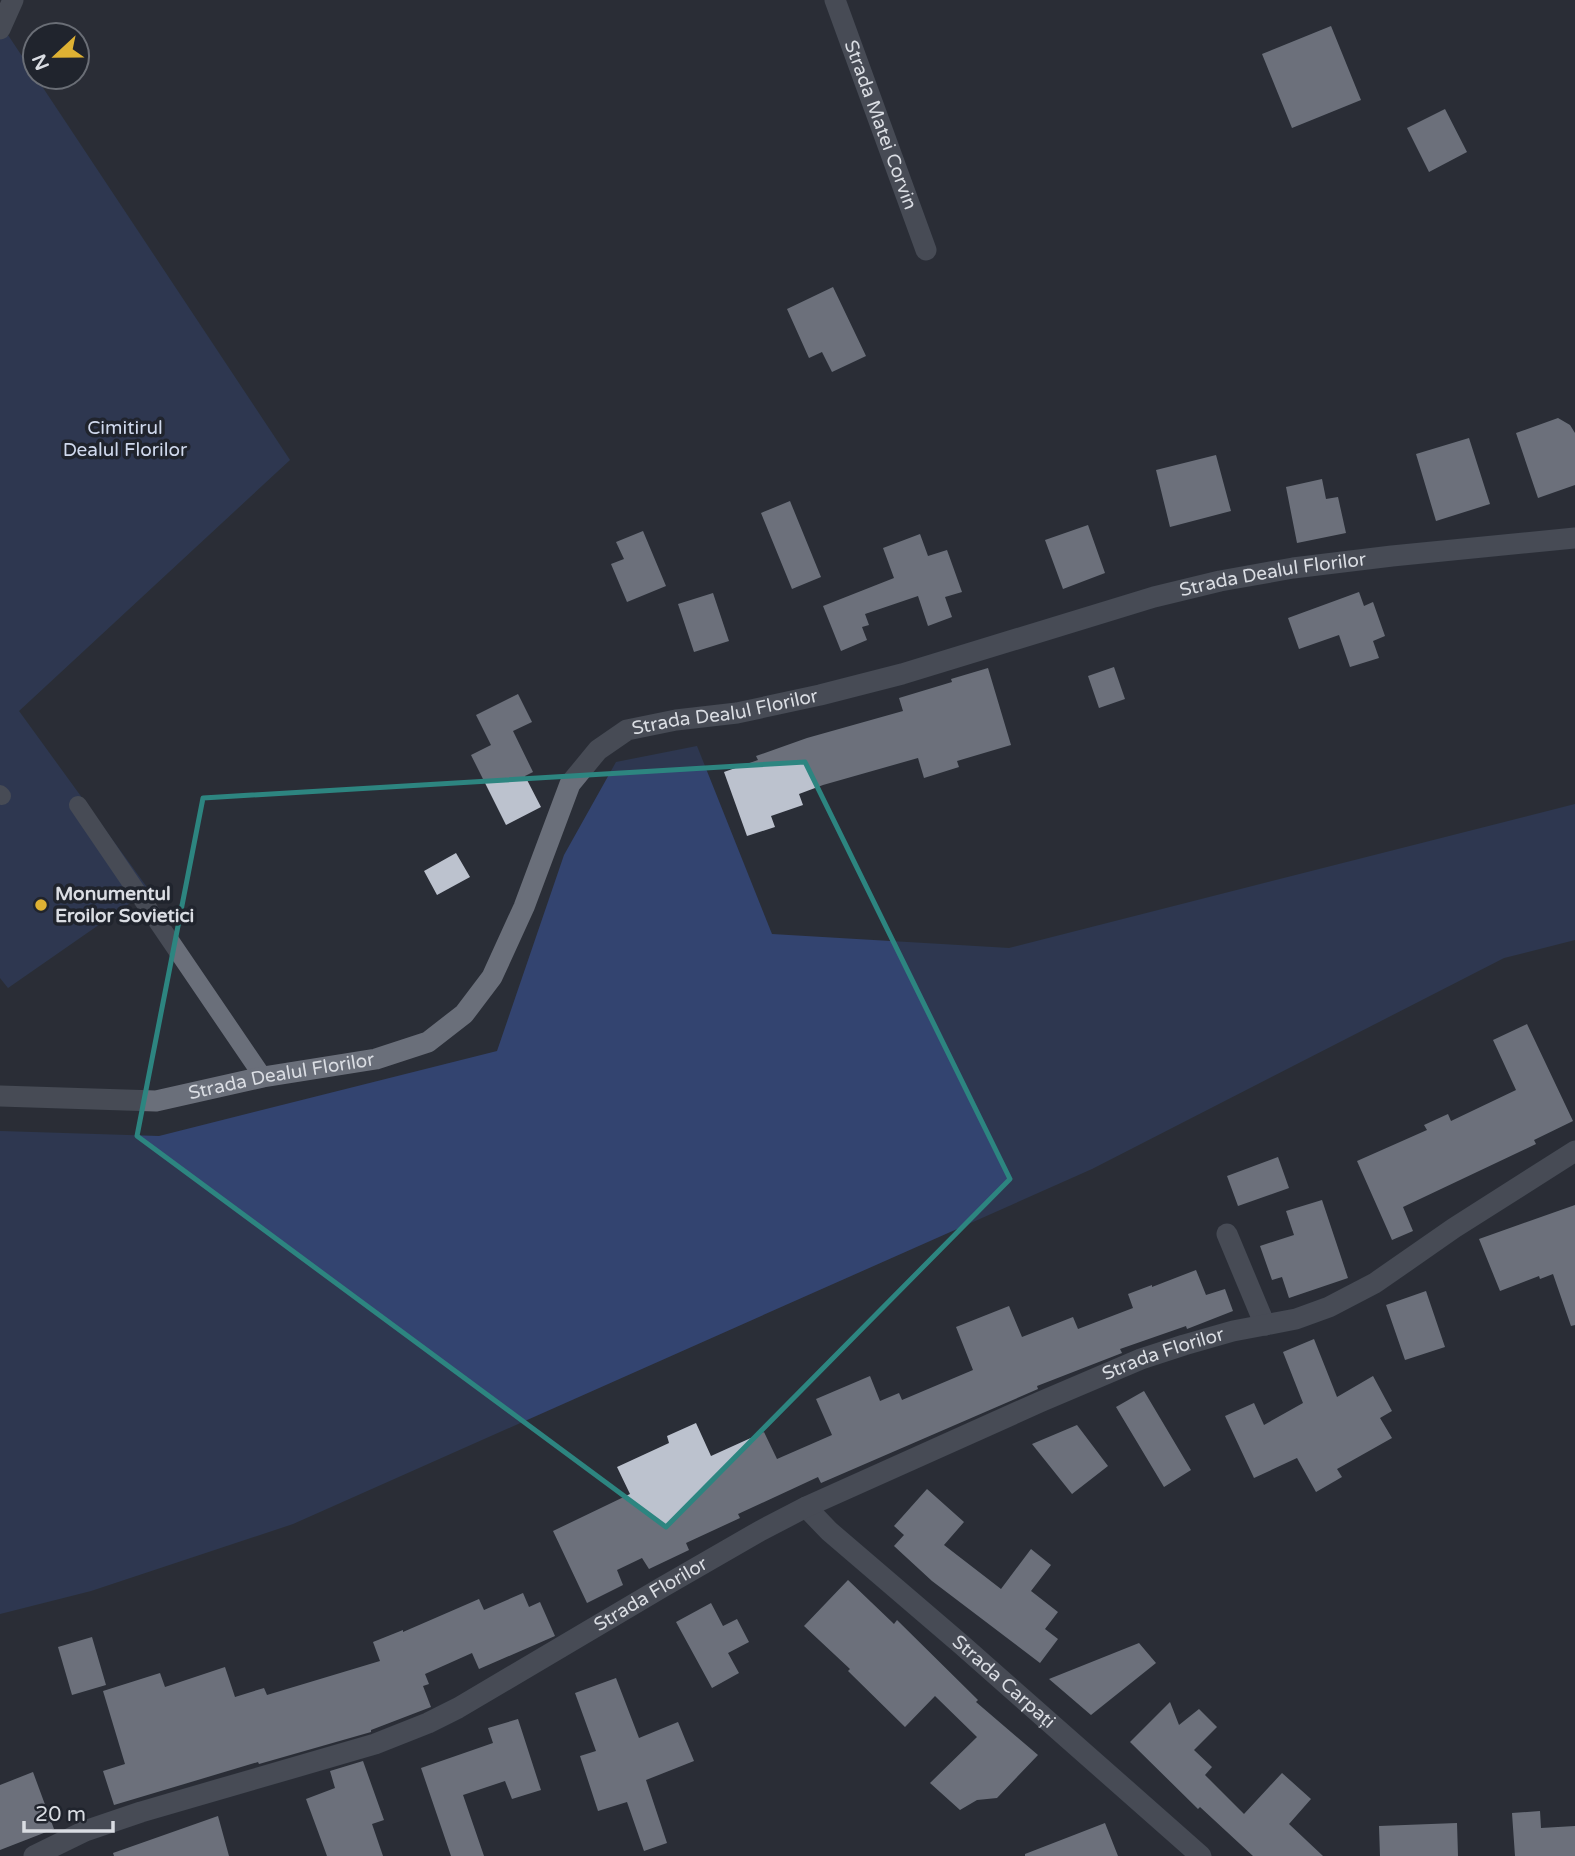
<svg xmlns="http://www.w3.org/2000/svg" width="1575" height="1856" font-family="'Varela Round',sans-serif">
  <style>
    .green { fill: #334470 }
    .building { fill: #bcc2ce }
    .lines { fill: none; stroke-linecap: round; stroke-linejoin: round }
    .lane { stroke: #6a6f7a; stroke-width: 18 }
    .street { stroke: #6a6f7a; stroke-width: 21 }
    .marked { fill: none; stroke: #2d8580; stroke-width: 5; stroke-linejoin: round }
    .poi-dot { fill: #deb133; stroke: #20242d; stroke-width: 2.5 }
    .labels { text-anchor: middle; dominant-baseline: central; stroke-width: 7; stroke-linejoin: round; paint-order: stroke }
    .street-label { font-size: 19px; fill: #dadde3; stroke: #20242d }
    .park-label { font-size: 19px; fill: #d0d9ed; stroke: #20242d }
    .poi-label { font-size: 19px; font-weight: bold; fill: #dadde3; stroke: #20242d; text-anchor: start }
  </style>
  <rect width="100%" height="100%" fill="#2a2e37"/>
  <path class="green" d="M 0,23 L 290,460 L 19,711 L 149,890 L 8,988 L 0,978 Z
    M 697,746 L 772,934 L 1009,948 L 1575,804 L 1575,940 L 1504,958 L 1092,1169 L 293,1524 L 91,1591 L 0,1614 L 0,1131 L 159,1136 L 497,1051 L 564,855 L 616,762 Z"/>
  <path class="building" d="M 1331,26 L 1361,100 L 1292,128 L 1262,54 Z
    M 1445,109 L 1467,152 L 1429,172 L 1407,128 Z
    M 833,287 L 866,356 L 832,372 L 822,352 L 809,358 L 787,309 Z
    M 1558,418 L 1570,425 L 1575,433 L 1575,485 L 1538,498 L 1516,433 Z
    M 1469,438 L 1490,504 L 1436,521 L 1416,454 Z
    M 1216,455 L 1231,511 L 1170,527 L 1156,470 Z
    M 1322,479 L 1326,499 L 1338,497 L 1346,533 L 1297,543 L 1286,487 Z
    M 790,501 L 821,577 L 792,589 L 761,513 Z
    M 1088,525 L 1105,573 L 1063,589 L 1045,540 Z
    M 643,531 L 666,586 L 627,602 L 611,564 L 624,559 L 616,542 Z
    M 920,534 L 928,556 L 947,550 L 962,592 L 945,597 L 952,617 L 928,626 L 918,596 L 865,614 L 869,625 L 862,627 L 867,640 L 841,651 L 823,606 L 894,578 L 883,548 Z
    M 1359,592 L 1364,606 L 1373,602 L 1385,636 L 1373,641 L 1379,658 L 1350,667 L 1339,635 L 1299,649 L 1288,618 Z
    M 713,593 L 729,641 L 694,652 L 678,604 Z
    M 1114,667 L 1125,699 L 1099,708 L 1088,676 Z
    M 988,668 L 1011,745 L 957,761 L 959,767 L 924,778 L 918,758 L 823,785 L 799,794 L 803,805 L 771,816 L 775,827 L 747,836 L 724,772 L 758,760 L 756,756 L 807,738 L 903,711 L 899,698 L 952,682 L 951,679 Z
    M 518,694 L 532,722 L 513,731 L 533,772 L 525,776 L 541,807 L 506,825 L 471,755 L 491,745 L 476,715 Z
    M 456,853 L 470,877 L 437,895 L 424,871 Z
    M 1527,1024 L 1573,1121 L 1534,1140 L 1536,1144 L 1403,1207 L 1413,1231 L 1392,1240 L 1357,1161 L 1427,1130 L 1424,1125 L 1448,1114 L 1451,1121 L 1516,1090 L 1493,1040 Z
    M 1278,1157 L 1289,1188 L 1238,1206 L 1227,1176 Z
    M 1322,1200 L 1348,1278 L 1289,1298 L 1282,1277 L 1272,1280 L 1260,1246 L 1294,1235 L 1286,1211 Z
    M 1575,1205 L 1575,1325 L 1571,1326 L 1553,1274 L 1540,1279 L 1539,1276 L 1500,1291 L 1479,1239 Z
    M 1196,1270 L 1206,1295 L 1225,1289 L 1233,1311 L 1187,1329 L 1186,1326 L 1120,1349 L 1122,1353 L 1037,1386 L 1038,1389 L 821,1483 L 818,1477 L 738,1514 L 740,1518 L 686,1543 L 689,1550 L 649,1569 L 642,1558 L 617,1570 L 623,1585 L 587,1603 L 553,1531 L 630,1494 L 617,1467 L 669,1443 L 667,1436 L 696,1423 L 711,1456 L 764,1432 L 777,1459 L 832,1435 L 816,1399 L 870,1376 L 880,1401 L 899,1393 L 902,1400 L 973,1370 L 956,1327 L 1009,1306 L 1022,1337 L 1073,1317 L 1078,1329 L 1133,1308 L 1128,1294 L 1152,1285 L 1152,1287 Z
    M 1426,1291 L 1445,1347 L 1405,1360 L 1386,1305 Z
    M 1314,1339 L 1337,1397 L 1373,1376 L 1392,1411 L 1380,1418 L 1392,1438 L 1337,1469 L 1342,1477 L 1316,1492 L 1297,1458 L 1254,1478 L 1225,1416 L 1254,1403 L 1264,1425 L 1303,1403 L 1283,1352 Z
    M 1144,1391 L 1191,1470 L 1164,1487 L 1116,1407 Z
    M 1077,1425 L 1108,1466 L 1072,1494 L 1032,1444 Z
    M 927,1489 L 964,1522 L 944,1545 L 1001,1589 L 1031,1549 L 1051,1565 L 1031,1591 L 1058,1612 L 1045,1629 L 1058,1639 L 1040,1663 L 932,1581 L 894,1546 L 904,1535 L 894,1526 Z
    M 848,1580 L 894,1624 L 897,1620 L 978,1700 L 976,1702 L 1038,1755 L 997,1798 L 977,1800 L 960,1810 L 930,1783 L 977,1737 L 935,1696 L 905,1727 L 848,1671 L 850,1669 L 804,1626 Z
    M 523,1593 L 529,1607 L 540,1602 L 555,1636 L 479,1669 L 472,1653 L 425,1674 L 429,1684 L 423,1686 L 431,1707 L 371,1730 L 371,1732 L 259,1764 L 258,1762 L 114,1805 L 103,1771 L 125,1764 L 103,1691 L 160,1673 L 165,1687 L 225,1667 L 235,1697 L 264,1688 L 267,1695 L 380,1661 L 373,1642 L 403,1630 L 403,1632 L 479,1599 L 484,1610 Z
    M 711,1603 L 723,1626 L 737,1619 L 749,1642 L 728,1653 L 739,1673 L 712,1688 L 676,1622 Z
    M 92,1637 L 106,1685 L 72,1695 L 58,1647 Z
    M 1139,1643 L 1156,1663 L 1091,1715 L 1049,1679 Z
    M 616,1678 L 639,1738 L 678,1722 L 694,1761 L 646,1780 L 667,1843 L 644,1851 L 627,1802 L 598,1811 L 580,1756 L 596,1751 L 575,1693 Z
    M 1170,1702 L 1179,1725 L 1199,1709 L 1217,1727 L 1194,1750 L 1212,1767 L 1205,1775 L 1244,1814 L 1282,1773 L 1311,1799 L 1289,1824 L 1323,1856 L 1253,1856 L 1200,1807 L 1198,1809 L 1130,1742 Z
    M 518,1719 L 541,1790 L 512,1799 L 505,1781 L 463,1795 L 484,1856 L 451,1856 L 421,1768 L 493,1743 L 488,1728 Z
    M 363,1761 L 384,1820 L 372,1824 L 383,1856 L 327,1856 L 306,1799 L 335,1788 L 330,1771 Z
    M 33,1772 L 54,1829 L 0,1850 L 0,1785 Z
    M 1540,1811 L 1541,1828 L 1575,1826 L 1575,1856 L 1515,1856 L 1512,1813 Z
    M 218,1816 L 229,1856 L 114,1856 L 113,1853 Z
    M 1105,1823 L 1118,1856 L 1025,1856 L 1025,1854 Z
    M 1457,1823 L 1458,1856 L 1380,1856 L 1379,1826 Z"/>
  <g class="lines">
    <path class="lane" d="M 0,794 L 2,796
      M 78,805 L 263,1077"/>
    <g class="street">
      <path id="s1" d="M 835,0 L 926,250"/>
      <path d="M 0,29 L 13,0"/>
      <path id="s2" d="M 0,1096 L 156,1101 L 263,1077 L 376,1059 L 428,1042 L 464,1014 L 492,977 L 524,907 L 570,784 L 598,750 L 627,730 L 676,720 L 737,713 L 820,695 L 902,674 L 1154,597 L 1220,581 L 1293,568 L 1392,556 L 1575,538"/>
      <path d="M 1227,1234 L 1265,1325"/>
      <path id="s3" d="M 806,1507 L 829,1531 L 962,1645 L 1201,1856"/>
      <path id="s4" d="M 34,1856 L 85,1831 L 141,1812 L 375,1744 L 428,1723 L 458,1708 L 661,1588 L 760,1531 L 806,1507 L 1040,1402 L 1141,1359 L 1184,1345 L 1233,1331 L 1296,1319 L 1329,1307 L 1375,1283 L 1454,1228 L 1575,1151"/>
    </g>
  </g>
  <path d="M0 0H1575V1856H0ZM 805,762 L 1010,1179 L 666,1527 L 137,1136 L 203,798 Z" fill="#2a2e37" fill-opacity=".55" fill-rule="evenodd"/>
  <path class="marked" d="M 805,762 L 1010,1179 L 666,1527 L 137,1136 L 203,798 Z"/>
  <circle class="poi-dot" cx="41" cy="905" r="7"/>
  <g class="labels">
    <g class="street-label">
      <text stroke="none"><textPath href="#s1" startOffset="133">Strada Matei Corvin</textPath></text>
      <text stroke="none"><textPath href="#s2" startOffset="1480">Strada Dealul Florilor</textPath></text>
      <text stroke="none"><textPath href="#s2" startOffset="914">Strada Dealul Florilor</textPath></text>
      <text stroke="none"><textPath href="#s2" startOffset="284">Strada Dealul Florilor</textPath></text>
      <text stroke="none"><textPath href="#s4" startOffset="1241">Strada Florilor</textPath></text>
      <text stroke="none"><textPath href="#s4" startOffset="674">Strada Florilor</textPath></text>
      <text stroke="none"><textPath href="#s3" startOffset="264">Strada Carpați</textPath></text>
    </g>
    <g class="park-label">
      <text x="125" y="428">Cimitirul<tspan x="125" dy="22">Dealul Florilor</tspan></text>
    </g>
    <g class="poi-label">
      <text x="55" y="894">Monumentul<tspan x="55" dy="22">Eroilor Sovietici</tspan></text>
    </g>
  </g>
  <g transform="translate(56 56) rotate(248)"><circle r="33" fill="#20242d" stroke="#6a6e76" stroke-width="2"/>
  <path d="M0-5L12 26L0 18L-12 26Z" fill="#deb133"/>
  <text y="-10" font-size="19" font-weight="bold" text-anchor="middle" fill="#dadde3">N</text>
  </g>
  <path d="M24 1821v10h89v-10" fill="none" stroke="#dadde3" stroke-width="3.5"/>
  <text x="35" y="1821" font-size="21" fill="#dadde3" stroke="#20242d" stroke-width="5" paint-order="stroke">20 m</text>
</svg>
